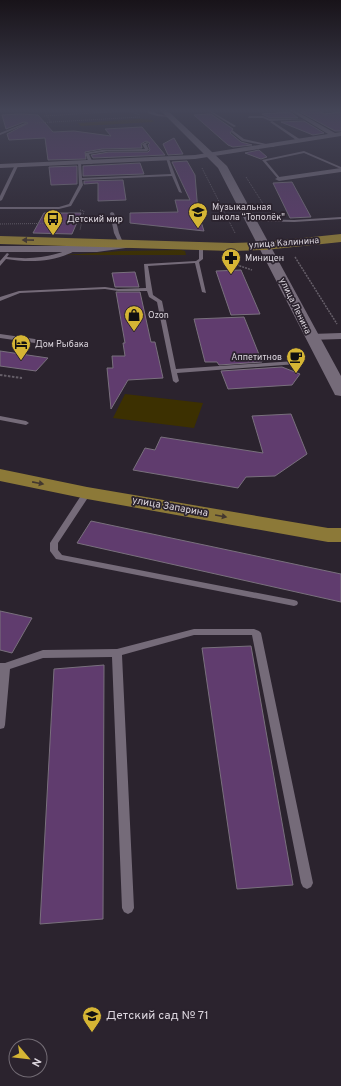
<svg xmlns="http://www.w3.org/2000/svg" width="341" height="1086" font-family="Overpass,sans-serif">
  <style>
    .green { fill: #3c3001 }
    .building { fill: #603c6e; stroke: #79707d }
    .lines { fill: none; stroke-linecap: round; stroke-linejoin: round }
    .path-far2 { stroke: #665f69; stroke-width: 1; stroke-dasharray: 1 1; stroke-linecap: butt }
    .path-far1 { stroke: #665f69; stroke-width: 1.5; stroke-dasharray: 2 1; stroke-linecap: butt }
    .path { stroke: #665f69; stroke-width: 2; stroke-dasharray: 2.5 1.5; stroke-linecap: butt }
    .lane { fill: #756b79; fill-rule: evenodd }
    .street { fill: #756b79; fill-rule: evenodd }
    .secondary { fill: #756b79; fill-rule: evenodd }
    .primary { fill: #8c7938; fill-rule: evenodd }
    .oneway { fill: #433830 }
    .labels { text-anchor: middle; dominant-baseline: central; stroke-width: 3.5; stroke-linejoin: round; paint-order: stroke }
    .far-poi-label { font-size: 9px; fill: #dcd6de; stroke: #2b232e; text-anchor: start }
    .far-street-label { font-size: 9px; fill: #dcd6de; stroke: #2b232e }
    .street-label { font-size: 10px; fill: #dcd6de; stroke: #2b232e }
    .near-poi-label { font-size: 12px; fill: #dcd6de; stroke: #2b232e; text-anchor: start }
  </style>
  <rect width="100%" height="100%" fill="#2b232e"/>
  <path class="green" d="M 139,119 L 152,120 L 154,122 L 81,126 L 78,123 Z
    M 181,250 L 185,251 L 186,255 L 65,255 L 121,251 Z
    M 125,394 L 203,403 L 194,428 L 113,418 Z"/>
  <path class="building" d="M 318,110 L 324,114 L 341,112 L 341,131 L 335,131 L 300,112 Z
    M 290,112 L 298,118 L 270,118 L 262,114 Z
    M 21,114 L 38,115 L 53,132 L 74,131 L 111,136 L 105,129 L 142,127 L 165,155 L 93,158 L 91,155 L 109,152 L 148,152 L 150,150 L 148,145 L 150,143 L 146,141 L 141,144 L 142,148 L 102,149 L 85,152 L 86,159 L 48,160 L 45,138 L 9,140 L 7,134 L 28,123 L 24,122 L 6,129 L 2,115 Z
    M 211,114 L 233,129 L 230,133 L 241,142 L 252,145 L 233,147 L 228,145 L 194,115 Z
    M 304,121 L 324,133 L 313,135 L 281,122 Z
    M 174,138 L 183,154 L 168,155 L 163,144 Z
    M 259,150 L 267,157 L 261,159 L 245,153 Z
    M 187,161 L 195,175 L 198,212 L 204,231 L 130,223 L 130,213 L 178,212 L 175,200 L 190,200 L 172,162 Z
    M 140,163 L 144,174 L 83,176 L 83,166 Z
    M 77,166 L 77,184 L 51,185 L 49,167 Z
    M 123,180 L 126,200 L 98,201 L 98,183 L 84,184 L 84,181 Z
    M 292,182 L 311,217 L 290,218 L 273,183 Z
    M 44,213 L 81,213 L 72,234 L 33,233 Z
    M 241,270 L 260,314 L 231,315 L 216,271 Z
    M 135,272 L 139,287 L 115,287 L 112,273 Z
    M 116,292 L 140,292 L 151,342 L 155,342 L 163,378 L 128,380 L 111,409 L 107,368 L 113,368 L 112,356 L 125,356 L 123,343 L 125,343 Z
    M 244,317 L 262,362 L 219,365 L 217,362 L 205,362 L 194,319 Z
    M 0,351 L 48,358 L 36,371 L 0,366 Z
    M 282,367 L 300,374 L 292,385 L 228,389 L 221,371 Z
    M 291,414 L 307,454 L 275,476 L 246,477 L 238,488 L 133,470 L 145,448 L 155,450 L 161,437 L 263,453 L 252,416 Z
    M 91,521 L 341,574 L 341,602 L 77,543 Z
    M 0,611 L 32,618 L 12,653 L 0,650 Z
    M 251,646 L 293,885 L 237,889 L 202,648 Z
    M 104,665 L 103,919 L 40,924 L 54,669 Z"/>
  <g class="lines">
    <path class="path-far2" d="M 44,110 L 51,123
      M 125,110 L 140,115
      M 44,116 L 126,111
      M 35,123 L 140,117
      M 202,168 L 235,233
      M 246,177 L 267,210
      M 80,210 L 84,211 L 80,230
      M 0,224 L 81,223"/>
    <path class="path-far1" d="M 295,257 L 337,324
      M 228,262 L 252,270"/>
    <path class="path" d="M 0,375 L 22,378"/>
    <path class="lane" d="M 148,110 L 158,114 L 171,117 L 157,116 L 148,113 Z
      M 207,110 L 209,110 L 236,126 L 234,127 Z
      M 249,116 L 263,116 L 270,119 L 307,119 L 270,121 L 263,118 L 248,118 Z
      M 272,121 L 301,140 L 302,141 L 299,142 L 270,122 Z
      M 25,123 L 27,124 L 0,135 L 0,133 Z
      M 232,130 L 244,139 L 275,146 L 273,147 L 242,141 L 231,132 Z
      M 147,142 L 149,143 L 146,144 L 149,150 L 147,151 L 109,151 L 89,154 L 93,163 L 91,164 L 89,163 L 85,153 L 102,150 L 145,149 L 142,144 Z
      M 304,151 L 341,167 L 341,169 L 304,153 L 266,161 L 281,179 L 279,180 L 262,160 Z
      M 166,158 L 169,159 L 182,193 L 179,192 L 172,176 L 82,180 L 83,185 L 71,206 L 59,209 L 0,209 L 0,207 L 59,207 L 69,204 L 79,185 L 78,162 L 81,163 L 82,178 L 171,174 Z
      M 15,165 L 18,166 L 2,200 L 0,201 L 0,196 Z
      M 112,212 L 114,213 L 119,233 L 124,245 L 120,245 L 114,233 L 110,213 Z
      M 341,217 L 341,219 L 294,222 L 251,221 L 249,220 L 251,219 L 294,220 Z
      M 201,245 L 203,246 L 203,259 L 199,262 L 206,293 L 202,292 L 195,263 L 148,266 L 153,295 L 162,301 L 176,369 L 295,361 L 298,363 L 297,364 L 177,373 L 179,381 L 176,383 L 173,381 L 157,302 L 149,297 L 147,291 L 118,291 L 105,289 L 20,293 L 0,301 L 0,297 L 19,291 L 105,287 L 118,289 L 146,288 L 144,264 L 196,261 L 199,259 L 199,246 Z
      M 74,248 L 78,249 C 57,262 30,263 6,259 L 0,266 L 0,261 L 7,253 L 9,254 L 7,257 C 34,260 50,257 74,248 Z
      M 0,334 L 63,343 L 66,345 L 63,347 L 0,338 Z
      M 0,416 L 26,421 L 29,423 L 26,425 L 0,420 Z
      M 84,491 L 87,491 L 91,493 L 58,543 L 58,550 L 62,555 L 294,600 L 297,601 L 298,603 L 297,605 L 294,606 L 56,559 L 50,551 L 50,543 Z
      M 194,629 L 254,629 L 259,631 L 261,633 L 313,883 L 311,887 L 307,889 L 303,887 L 301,883 L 252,635 L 194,635 L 122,655 L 134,908 L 132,912 L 128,914 L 124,912 L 122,908 L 112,657 L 43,658 L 10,669 L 5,725 L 4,728 L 0,729 L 0,663 L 5,663 L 43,650 L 117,649 Z"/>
    <path class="street" d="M 289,110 L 294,110 L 335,133 L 341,132 L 341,136 L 195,159 L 0,168 L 0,164 L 195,155 L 328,134 Z
      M 341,168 L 341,172 L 279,181 L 275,179 L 279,177 Z
      M 130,242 L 134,245 L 133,247 L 97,252 L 0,252 L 0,246 L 97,246 Z
      M 341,333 L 341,339 L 311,340 L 306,337 L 311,334 Z"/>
    <path class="secondary" d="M 160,110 L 167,110 L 227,166 L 341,376 L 341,396 L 335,395 L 333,391 L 218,168 Z"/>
    <path class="primary" d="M 341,234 L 341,242 L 265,250 L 232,251 L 0,244 L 0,236 L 232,243 L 265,242 Z
      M 0,469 L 87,487 L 328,528 L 341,528 L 341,542 L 328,542 L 87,499 L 0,481 Z"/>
  </g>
  <defs><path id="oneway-solid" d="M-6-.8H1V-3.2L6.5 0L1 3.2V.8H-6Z"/></defs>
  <g class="oneway">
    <use href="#oneway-solid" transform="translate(28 240) rotate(-179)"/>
    <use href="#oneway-solid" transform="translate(38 483) rotate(11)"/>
    <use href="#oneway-solid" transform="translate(221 516) rotate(10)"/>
  </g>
  <linearGradient id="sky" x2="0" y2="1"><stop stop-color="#181319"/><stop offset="0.42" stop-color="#444557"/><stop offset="1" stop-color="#444557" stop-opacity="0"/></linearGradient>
  <rect width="341" height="262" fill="url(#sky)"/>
  <defs>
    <g id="school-pin" transform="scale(1)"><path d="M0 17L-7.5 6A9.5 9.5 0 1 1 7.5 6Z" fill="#d5b534" stroke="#2b232e"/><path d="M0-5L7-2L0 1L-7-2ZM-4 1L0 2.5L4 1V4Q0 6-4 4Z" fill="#111"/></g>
    <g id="bus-pin" transform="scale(1)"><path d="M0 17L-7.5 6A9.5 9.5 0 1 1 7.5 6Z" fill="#d5b534" stroke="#2b232e"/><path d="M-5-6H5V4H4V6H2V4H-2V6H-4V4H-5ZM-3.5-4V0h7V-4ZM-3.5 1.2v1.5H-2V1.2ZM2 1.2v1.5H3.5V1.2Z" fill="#111"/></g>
    <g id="pharmacy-pin" transform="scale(1)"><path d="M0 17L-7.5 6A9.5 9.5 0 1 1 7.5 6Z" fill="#d5b534" stroke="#2b232e"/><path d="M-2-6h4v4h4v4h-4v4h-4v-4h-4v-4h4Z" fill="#111"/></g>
    <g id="shop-pin" transform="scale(1)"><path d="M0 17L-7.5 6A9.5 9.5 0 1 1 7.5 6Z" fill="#d5b534" stroke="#2b232e"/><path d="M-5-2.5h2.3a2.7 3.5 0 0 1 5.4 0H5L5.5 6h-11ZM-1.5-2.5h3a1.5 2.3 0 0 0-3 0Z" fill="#111"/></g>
    <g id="hotel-pin" transform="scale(1)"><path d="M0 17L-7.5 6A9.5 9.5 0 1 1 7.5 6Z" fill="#d5b534" stroke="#2b232e"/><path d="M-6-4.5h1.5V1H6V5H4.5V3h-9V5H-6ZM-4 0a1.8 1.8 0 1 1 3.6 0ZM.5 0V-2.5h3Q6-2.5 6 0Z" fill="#111"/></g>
    <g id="cafe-pin" transform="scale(1)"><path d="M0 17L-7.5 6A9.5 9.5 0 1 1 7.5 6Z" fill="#d5b534" stroke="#2b232e"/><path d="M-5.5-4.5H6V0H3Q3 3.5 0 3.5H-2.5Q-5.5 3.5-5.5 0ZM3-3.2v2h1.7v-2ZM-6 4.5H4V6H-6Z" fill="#111"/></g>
  </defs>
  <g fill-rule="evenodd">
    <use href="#school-pin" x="198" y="212"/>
    <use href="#bus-pin" x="53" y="219"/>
    <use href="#pharmacy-pin" x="231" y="258"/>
    <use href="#shop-pin" x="134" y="315"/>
    <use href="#hotel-pin" x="21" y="344"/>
    <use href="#cafe-pin" x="296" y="357"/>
    <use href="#school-pin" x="92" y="1016"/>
  </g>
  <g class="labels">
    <g class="far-poi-label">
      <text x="212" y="207">Музыкальная<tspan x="212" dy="10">школа “Тополёк"</tspan></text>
      <text x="67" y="219">Детский мир</text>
      <text x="245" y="258">Миницен</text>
      <text x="148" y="315">Ozon</text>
      <text x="35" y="344">Дом Рыбака</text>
      <text x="282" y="357" text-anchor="end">Аппетитнов</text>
    </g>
    <g class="far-street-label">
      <text transform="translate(284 243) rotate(-4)">улица Калинина</text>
      <text transform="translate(295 306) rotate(64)">улица Ленина</text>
    </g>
    <g class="street-label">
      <text transform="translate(170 507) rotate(10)">улица Запарина</text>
    </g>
    <g class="near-poi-label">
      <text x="106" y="1016">Детский сад № 71</text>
    </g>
  </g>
  <g transform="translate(28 1058) rotate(118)"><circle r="19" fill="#2b232e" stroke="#726b74"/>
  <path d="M0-3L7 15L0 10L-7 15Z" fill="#d5b534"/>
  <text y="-6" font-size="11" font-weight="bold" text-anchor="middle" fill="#dcd6de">N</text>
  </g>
</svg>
